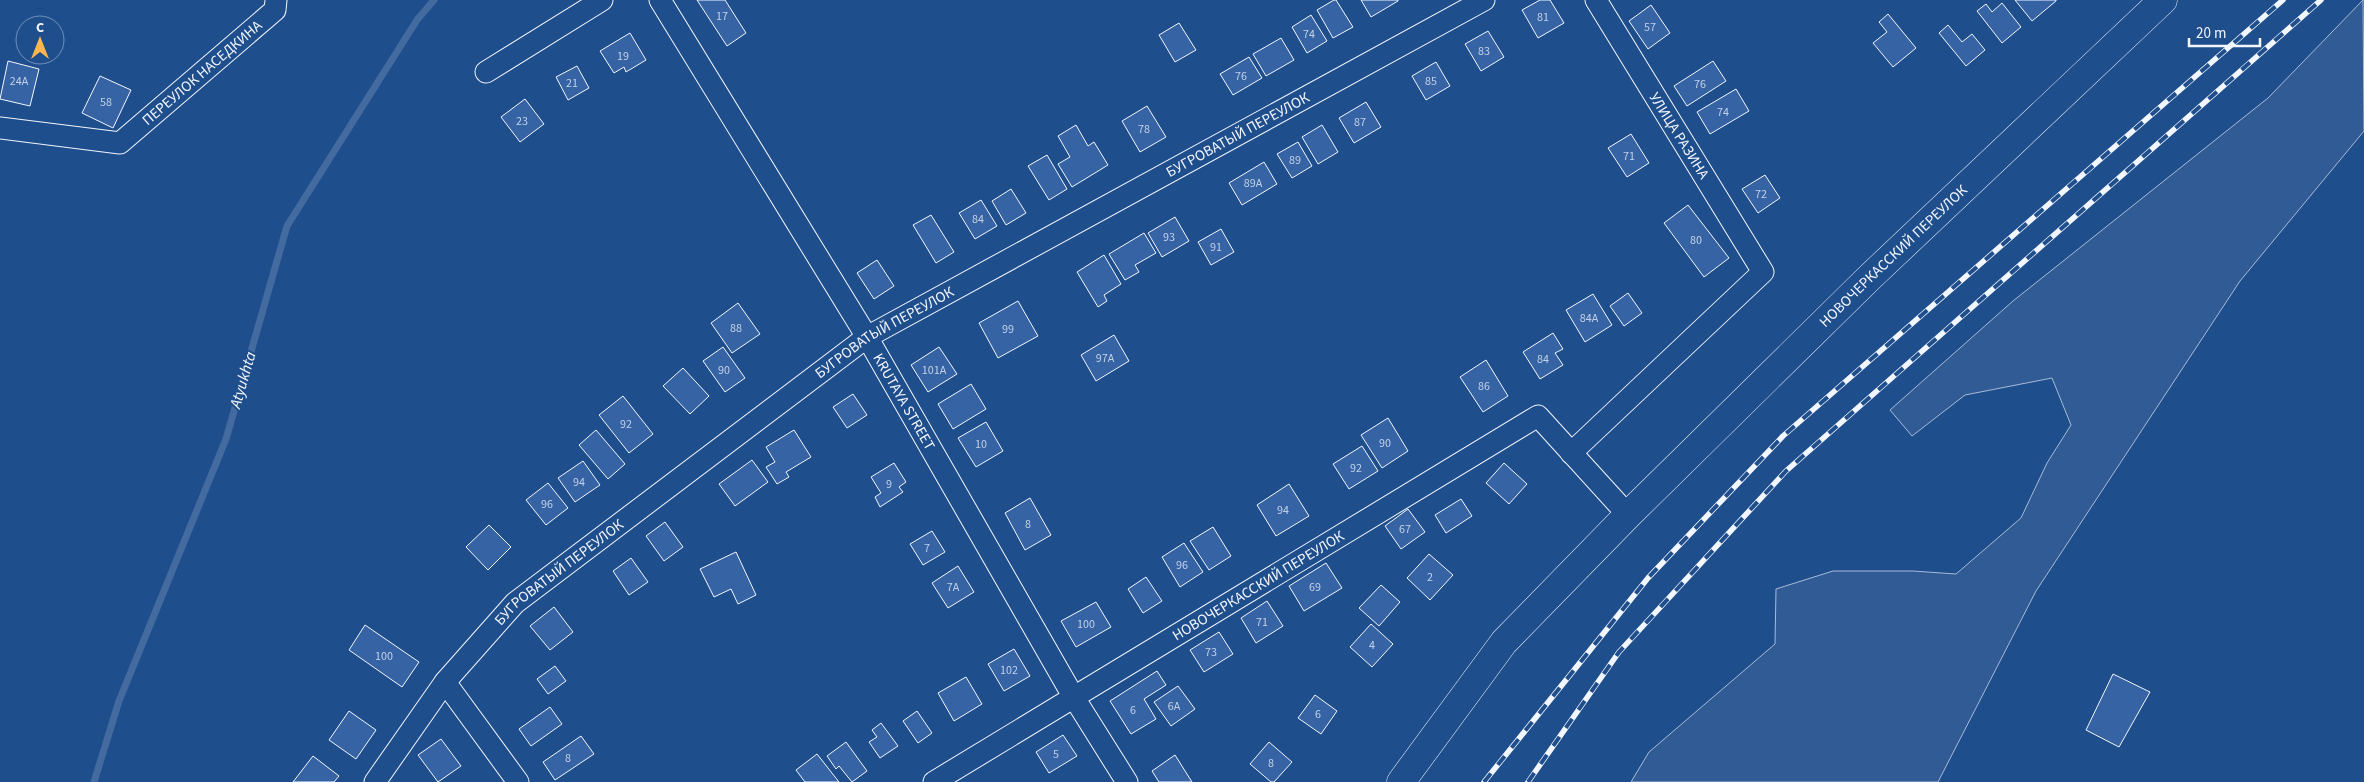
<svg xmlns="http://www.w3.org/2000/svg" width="2364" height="782" font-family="'Source Sans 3',sans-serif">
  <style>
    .green { fill: #305b95; stroke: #a8bbd7 }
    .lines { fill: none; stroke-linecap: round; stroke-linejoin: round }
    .stream { stroke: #446ba0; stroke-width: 7 }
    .building { fill: #3563a3; stroke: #f2f6ff }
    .street-casing { stroke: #f2f6ff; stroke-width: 23 }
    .secondary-casing { stroke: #f2f6ff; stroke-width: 29 }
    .street { stroke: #1f4e8c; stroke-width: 21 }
    .secondary { stroke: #1f4e8c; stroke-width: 28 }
    .rail-casing { stroke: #f2f6ff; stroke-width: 5.5 }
    .rail { stroke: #1f4e8c; stroke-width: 4; stroke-dasharray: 11; stroke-linecap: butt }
    .labels { text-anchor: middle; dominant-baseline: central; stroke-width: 4; stroke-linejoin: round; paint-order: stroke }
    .number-label { font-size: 12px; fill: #c3d1e8 }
    .street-label { font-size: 15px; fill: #f2f6ff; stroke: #1f4e8c }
    .water-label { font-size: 16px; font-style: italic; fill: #f2f6ff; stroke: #1f4e8c }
  </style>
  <rect width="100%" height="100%" fill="#1f4e8c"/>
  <path class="green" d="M 2363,0 L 2364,131 L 2240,281 L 2036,591 L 1938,782 L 1631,782 L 1649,752 L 1775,644 L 1776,589 L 1833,571 L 1913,571 L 1956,574 L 2021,518 L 2047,463 L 2071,425 L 2052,378 L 1965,395 L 1912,436 L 1890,410 L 2013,301 L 2268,98 Z"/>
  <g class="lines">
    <path class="stream" d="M 94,782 L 119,701 L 226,439 L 287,226 L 417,20 L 434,0"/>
  </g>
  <path class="building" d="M 697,0 L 725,0 L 746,33 L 727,46 Z
    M 1334,0 L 1336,0 L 1353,27 L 1333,38 L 1317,10 Z
    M 1361,0 L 1398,0 L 1398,1 L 1371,17 Z
    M 1540,0 L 1550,0 L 1564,23 L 1538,38 L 1522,10 Z
    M 2015,0 L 2056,0 L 2056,1 L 2032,21 Z
    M 2002,3 L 2021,27 L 2002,43 L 1977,11 L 1986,4 L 1992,12 Z
    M 1651,5 L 1670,33 L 1648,49 L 1629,21 Z
    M 1888,14 L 1916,48 L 1893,67 L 1873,43 L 1887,32 L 1879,22 Z
    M 1311,15 L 1327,41 L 1307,53 L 1292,27 Z
    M 1179,23 L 1196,50 L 1175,62 L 1159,35 Z
    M 1948,25 L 1962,42 L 1972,34 L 1985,50 L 1966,66 L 1939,33 Z
    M 1488,31 L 1504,57 L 1481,71 L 1465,44 Z
    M 630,33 L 646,60 L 626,72 L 624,67 L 614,73 L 600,51 Z
    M 1281,38 L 1294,60 L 1266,76 L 1253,54 Z
    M 1249,57 L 1262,78 L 1233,95 L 1220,74 Z
    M 8,61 L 39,69 L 30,106 L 0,99 Z
    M 1713,61 L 1726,81 L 1687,106 L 1674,86 Z
    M 1436,62 L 1450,86 L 1426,100 L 1412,76 Z
    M 577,66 L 589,88 L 568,100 L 556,77 Z
    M 100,76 L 131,90 L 113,128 L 82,113 Z
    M 1736,89 L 1749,111 L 1710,134 L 1697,112 Z
    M 525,99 L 544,124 L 520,142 L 501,117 Z
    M 1366,102 L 1381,127 L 1354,143 L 1339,118 Z
    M 1147,106 L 1166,137 L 1140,152 L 1122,121 Z
    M 1076,125 L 1088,146 L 1094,142 L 1108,165 L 1072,187 L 1058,164 L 1070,157 L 1058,136 Z
    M 1322,125 L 1338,152 L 1318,164 L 1302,137 Z
    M 1631,134 L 1649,163 L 1627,177 L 1608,148 Z
    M 1298,142 L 1312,166 L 1292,178 L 1277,154 Z
    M 1047,155 L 1067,189 L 1049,200 L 1028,166 Z
    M 1264,162 L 1277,184 L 1242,205 L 1229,183 Z
    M 1765,175 L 1780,198 L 1758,213 L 1742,189 Z
    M 1011,189 L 1026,213 L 1006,225 L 992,201 Z
    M 981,200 L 997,226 L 975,239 L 959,213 Z
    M 1688,205 L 1729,258 L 1704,277 L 1664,223 Z
    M 931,215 L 954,252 L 936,263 L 913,225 Z
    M 1175,217 L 1189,241 L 1162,257 L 1148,233 Z
    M 1221,229 L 1234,252 L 1211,265 L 1198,242 Z
    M 1144,233 L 1156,253 L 1135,265 L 1139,272 L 1125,280 L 1109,254 Z
    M 1104,255 L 1121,284 L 1104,295 L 1107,301 L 1098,307 L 1077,272 Z
    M 877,260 L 894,286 L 874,299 L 857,273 Z
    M 1628,293 L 1642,313 L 1624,326 L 1610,306 Z
    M 1593,294 L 1612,325 L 1585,342 L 1566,310 Z
    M 1018,301 L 1038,336 L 998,358 L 979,323 Z
    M 738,303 L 760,334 L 732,353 L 711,323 Z
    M 1553,333 L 1563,349 L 1555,353 L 1563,365 L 1540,379 L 1523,352 Z
    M 1114,335 L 1129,361 L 1096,381 L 1081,355 Z
    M 723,347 L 745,378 L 725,392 L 703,361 Z
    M 939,347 L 957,374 L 928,392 L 911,365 Z
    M 1486,360 L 1508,396 L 1483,412 L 1460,377 Z
    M 683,368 L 709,396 L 690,414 L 663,386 Z
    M 971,384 L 986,409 L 953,429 L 938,404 Z
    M 853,394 L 867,415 L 847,428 L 833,407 Z
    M 623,396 L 653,434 L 629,453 L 599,415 Z
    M 1388,418 L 1408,451 L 1382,468 L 1361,435 Z
    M 986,422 L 1003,451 L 976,467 L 958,438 Z
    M 596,430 L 625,464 L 608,479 L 579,445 Z
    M 794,430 L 811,457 L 786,472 L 789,477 L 777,484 L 766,467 L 775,462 L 766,447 Z
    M 1362,446 L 1378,471 L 1349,489 L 1333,464 Z
    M 752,460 L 768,482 L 735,506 L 719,484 Z
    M 583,461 L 600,485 L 575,502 L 558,478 Z
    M 894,463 L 906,482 L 899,487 L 903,492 L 880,507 L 875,497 L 881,493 L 871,477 Z
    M 1504,463 L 1527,484 L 1509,504 L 1486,483 Z
    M 548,483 L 568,508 L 546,525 L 526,500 Z
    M 1289,484 L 1309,516 L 1276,536 L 1257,505 Z
    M 1030,498 L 1051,535 L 1025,550 L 1005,513 Z
    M 1461,499 L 1472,516 L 1446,533 L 1435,515 Z
    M 1408,509 L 1425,532 L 1401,549 L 1385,526 Z
    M 665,522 L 683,547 L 664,561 L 646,536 Z
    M 489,525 L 511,547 L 488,570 L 466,547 Z
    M 1213,527 L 1231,556 L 1209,570 L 1190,541 Z
    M 932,531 L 945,552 L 923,565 L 910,544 Z
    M 1184,543 L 1203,572 L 1180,587 L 1162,557 Z
    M 736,552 L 756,595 L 738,604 L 731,589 L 714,597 L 700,569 Z
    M 1429,554 L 1453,575 L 1430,600 L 1407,578 Z
    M 631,558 L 648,582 L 629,595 L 613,571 Z
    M 1326,563 L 1342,588 L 1304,611 L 1289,586 Z
    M 958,566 L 974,592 L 948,608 L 932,583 Z
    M 1146,577 L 1162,601 L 1143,613 L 1128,589 Z
    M 1381,585 L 1400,602 L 1379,626 L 1359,608 Z
    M 1267,601 L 1283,626 L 1256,643 L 1241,618 Z
    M 1096,602 L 1111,627 L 1076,647 L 1061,621 Z
    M 554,607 L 573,632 L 550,650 L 530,626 Z
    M 1371,624 L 1393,644 L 1372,667 L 1350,647 Z
    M 365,625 L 419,662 L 402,687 L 349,650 Z
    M 1219,632 L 1233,654 L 1204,672 L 1190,650 Z
    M 1014,649 L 1030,676 L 1004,691 L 988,664 Z
    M 555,666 L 566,681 L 548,694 L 537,679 Z
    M 1157,671 L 1166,685 L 1144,699 L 1156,719 L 1131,734 L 1110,701 Z
    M 2113,674 L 2150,692 L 2119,747 L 2086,730 Z
    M 966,677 L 982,704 L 954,721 L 938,693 Z
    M 1178,686 L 1195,709 L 1171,726 L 1154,702 Z
    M 1315,695 L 1337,711 L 1321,734 L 1298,718 Z
    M 550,707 L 562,724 L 531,746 L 519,729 Z
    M 349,711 L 376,730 L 356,759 L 329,740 Z
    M 917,711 L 932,733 L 918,743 L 903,721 Z
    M 881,723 L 898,746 L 880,758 L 869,742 L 877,737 L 872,730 Z
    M 1063,735 L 1077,756 L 1049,773 L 1036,752 Z
    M 581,736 L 594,754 L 555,780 L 543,762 Z
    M 441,739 L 461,766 L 438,782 L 418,755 Z
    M 846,742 L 867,771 L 852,782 L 839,766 L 836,769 L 827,756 Z
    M 1269,742 L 1292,762 L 1274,782 L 1271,782 L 1250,764 Z
    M 817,754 L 839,782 L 805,782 L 796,770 Z
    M 1175,755 L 1192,782 L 1159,782 L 1152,771 Z
    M 313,756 L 339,776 L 334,782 L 293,782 Z"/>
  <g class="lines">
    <g class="street-casing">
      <g id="street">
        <path id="s1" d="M 660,0 L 867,337 L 1073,696 L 1127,782"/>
        <path d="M 486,72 L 602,0"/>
        <path id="s2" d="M 0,128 L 120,143 L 275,10 L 276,0"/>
        <path d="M 1571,453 L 1763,272 L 1596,0"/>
        <path d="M 445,682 L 518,782"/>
        <path id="s3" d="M 375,782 L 445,682 L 515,603 L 867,337 L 1484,0"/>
        <path id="s4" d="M 934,782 L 1538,416 L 1628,515"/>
      </g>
    </g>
    <g class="secondary-casing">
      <g id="secondary">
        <path id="s5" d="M 1401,782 L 1504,642 L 1628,515 L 1870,277 L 2163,0"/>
      </g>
    </g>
    <use href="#street" class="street"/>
    <use href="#secondary" class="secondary"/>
    <g class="rail-casing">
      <path id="rail" d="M 1484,782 L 1648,578 L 1783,436 L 2283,0
        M 1528,782 L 1619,652 L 1786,471 L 2321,0"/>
    </g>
    <use href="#rail" class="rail"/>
  </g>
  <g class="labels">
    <g class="number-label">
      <text x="722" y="16">17</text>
      <text x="1543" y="17">81</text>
      <text x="1650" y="27">57</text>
      <text x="1309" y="34">74</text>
      <text x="1484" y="51">83</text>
      <text x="623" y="56">19</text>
      <text x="1241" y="76">76</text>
      <text x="19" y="81">24А</text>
      <text x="1431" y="81">85</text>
      <text x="572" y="83">21</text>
      <text x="1700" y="84">76</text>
      <text x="106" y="102">58</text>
      <text x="1723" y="112">74</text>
      <text x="522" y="121">23</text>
      <text x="1360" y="122">87</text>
      <text x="1144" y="129">78</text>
      <text x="1629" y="156">71</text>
      <text x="1295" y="160">89</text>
      <text x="1253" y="183">89А</text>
      <text x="1761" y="194">72</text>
      <text x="978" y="219">84</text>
      <text x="1169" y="237">93</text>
      <text x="1696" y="240">80</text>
      <text x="1216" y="247">91</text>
      <text x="1589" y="318">84А</text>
      <text x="736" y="328">88</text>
      <text x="1008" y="329">99</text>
      <text x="1105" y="358">97А</text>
      <text x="1543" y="359">84</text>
      <text x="724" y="370">90</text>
      <text x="934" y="370">101А</text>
      <text x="1484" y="386">86</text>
      <text x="626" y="424">92</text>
      <text x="1385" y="443">90</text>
      <text x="981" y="444">10</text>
      <text x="1356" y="468">92</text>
      <text x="579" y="482">94</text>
      <text x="889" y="484">9</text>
      <text x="547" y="504">96</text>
      <text x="1283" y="510">94</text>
      <text x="1028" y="524">8</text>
      <text x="1405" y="529">67</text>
      <text x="927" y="548">7</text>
      <text x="1182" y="565">96</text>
      <text x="1430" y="577">2</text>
      <text x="953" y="587">7А</text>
      <text x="1315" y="587">69</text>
      <text x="1262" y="622">71</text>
      <text x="1086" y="624">100</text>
      <text x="1372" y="645">4</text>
      <text x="1211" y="652">73</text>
      <text x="384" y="656">100</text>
      <text x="1009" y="670">102</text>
      <text x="1174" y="706">6А</text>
      <text x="1133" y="710">6</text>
      <text x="1318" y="714">6</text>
      <text x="1056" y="754">5</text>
      <text x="568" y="758">8</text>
      <text x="1271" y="763">8</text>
    </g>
    <g class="street-label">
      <text stroke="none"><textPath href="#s2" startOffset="229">ПЕРЕУЛОК НАСЕДКИНА</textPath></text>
      <text stroke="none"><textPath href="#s3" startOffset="1091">БУГРОВАТЫЙ ПЕРЕУЛОК</textPath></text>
      <text transform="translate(1679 136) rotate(58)">УЛИЦА РАЗИНА</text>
      <text stroke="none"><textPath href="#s5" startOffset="722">НОВОЧЕРКАССКИЙ ПЕРЕУЛОК</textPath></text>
      <text stroke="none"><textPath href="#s3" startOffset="686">БУГРОВАТЫЙ ПЕРЕУЛОК</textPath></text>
      <text stroke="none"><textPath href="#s1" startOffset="470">KRUTAYA STREET</textPath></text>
      <text stroke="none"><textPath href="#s3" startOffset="281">БУГРОВАТЫЙ ПЕРЕУЛОК</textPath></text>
      <text stroke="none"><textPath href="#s4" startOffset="379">НОВОЧЕРКАССКИЙ ПЕРЕУЛОК</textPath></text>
    </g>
    <g class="water-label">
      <text transform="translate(243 380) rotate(-74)">Atyukhta</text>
    </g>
  </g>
  <g transform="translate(40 40)"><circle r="24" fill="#1f4e8c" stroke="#7391ba"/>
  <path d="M0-4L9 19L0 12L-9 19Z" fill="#ffb74d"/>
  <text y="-8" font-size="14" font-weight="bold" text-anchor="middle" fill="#f2f6ff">С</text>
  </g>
  <path d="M2189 38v8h71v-8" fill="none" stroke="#f2f6ff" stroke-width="2.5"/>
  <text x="2196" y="38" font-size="15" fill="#f2f6ff" stroke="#1f4e8c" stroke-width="4" paint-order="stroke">20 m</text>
</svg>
